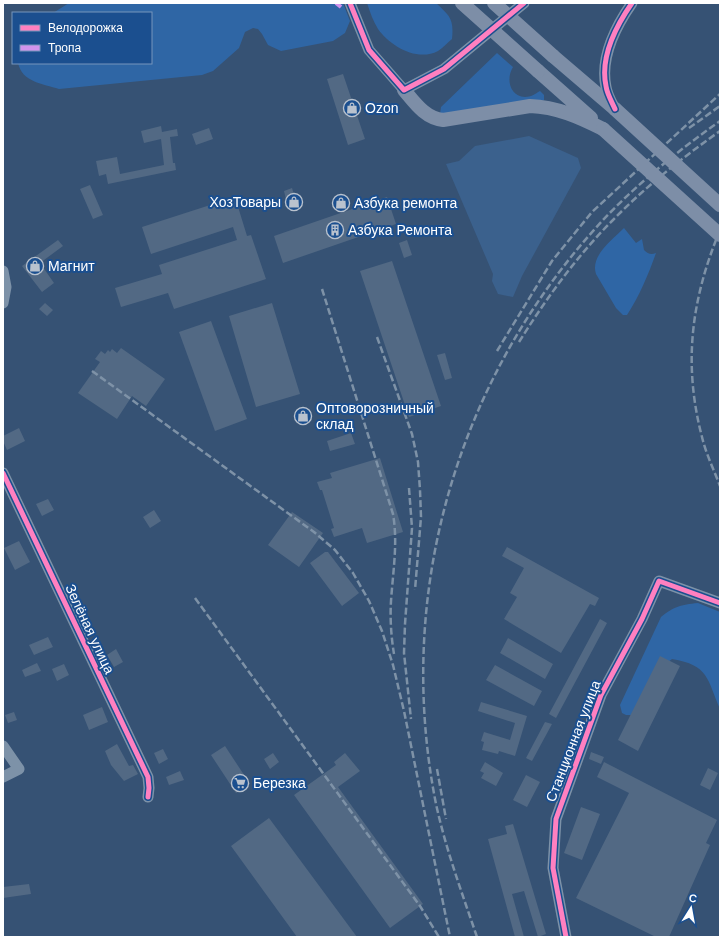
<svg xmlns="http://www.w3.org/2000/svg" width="723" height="940" font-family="Arial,sans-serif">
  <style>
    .green { fill: #2f66a5 }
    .water { fill: #3b618d }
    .building { fill: #526984 }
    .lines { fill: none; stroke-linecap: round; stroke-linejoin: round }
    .minor { stroke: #7d92a8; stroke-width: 11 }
    .major { stroke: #7d8ea7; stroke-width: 14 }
    .rail { stroke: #7e92a7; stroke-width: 2.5; stroke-dasharray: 7 3; stroke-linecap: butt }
    .major-bridge { stroke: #7d8ea7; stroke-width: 14 }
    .quiet { stroke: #d193ec; stroke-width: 4; stroke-dasharray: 8 4; stroke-linecap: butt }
    .cycleway-casing { stroke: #1b4f8f; stroke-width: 8 }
    .cycleway { stroke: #ff80c0; stroke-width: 5 }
    .labels { text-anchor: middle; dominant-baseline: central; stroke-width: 4; stroke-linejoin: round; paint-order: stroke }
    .poi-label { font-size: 14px; fill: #fff; stroke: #1b4f8f; text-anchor: start }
    .street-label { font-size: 14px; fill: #fff; stroke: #1b4f8f }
  </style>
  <rect width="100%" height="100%" fill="#365274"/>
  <path class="green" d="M 69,3 L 343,3 L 350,21 L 345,33 L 333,41 L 281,51 L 268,45 L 262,34 L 258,29 L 253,28 L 245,32 L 239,48 L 213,71 L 202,75 L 59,89 C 43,84 22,82 18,63 L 151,63 L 151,13 L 53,13 Z
    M 367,3 L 436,3 C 450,16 454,19 452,39 C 448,42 443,48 438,51 C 417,62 390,46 378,29 C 373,21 370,12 367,3 Z
    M 497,53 L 513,67 C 506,78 509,96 525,97 C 531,97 535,94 540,91 L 544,95 L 544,100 L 440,114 L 441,107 Z
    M 624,228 L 636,243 L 642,239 L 644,250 C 648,254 651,255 656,253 C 649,273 639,297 627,315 L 623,315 L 616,308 L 596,274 C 590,256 612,240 624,228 Z
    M 698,603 L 720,612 L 720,709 C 707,679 709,665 672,659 L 664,665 L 631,715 L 626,715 L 622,713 L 620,705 L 661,617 C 675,606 680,605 698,603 Z"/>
  <path class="water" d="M 529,136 L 578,158 L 581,168 L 522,276 L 513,297 L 498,294 L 492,281 L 493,274 L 446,164 L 459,161 L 475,146 Z"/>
  <path class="building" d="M 343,74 L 365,139 L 348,145 L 327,79 Z
    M 161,126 L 162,132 L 177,129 L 178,136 L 170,137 L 173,163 L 175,163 L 176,170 L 108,184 L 106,174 L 99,176 L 96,161 L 117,157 L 120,174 L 164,165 L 161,139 L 144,143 L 141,131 Z
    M 209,128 L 213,139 L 196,145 L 192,134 Z
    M 90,185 L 103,215 L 93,219 L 80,189 Z
    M 292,188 L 297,205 L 288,208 L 284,191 Z
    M 235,197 L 247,236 L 251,235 L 266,279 L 174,309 L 168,293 L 121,307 L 115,288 L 162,274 L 159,265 L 237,240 L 233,227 L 151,254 L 142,227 Z
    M 387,197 L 396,224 L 283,263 L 274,236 Z
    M 58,240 L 63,246 L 40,263 L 54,283 L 42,292 L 22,266 Z
    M 407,240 L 412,255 L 404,258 L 399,243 Z
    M 392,261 L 441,406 L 409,417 L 360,271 Z
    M 45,303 L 53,310 L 47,316 L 39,309 Z
    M 272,303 L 300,394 L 256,407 L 229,316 Z
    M 211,321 L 247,419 L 215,431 L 179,332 Z
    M 121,348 L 165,379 L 146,406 L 132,396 L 117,419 L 78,393 L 100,362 L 95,359 L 101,351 L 105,354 L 108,350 L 110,352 L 112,349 L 117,353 Z
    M 445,353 L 452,378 L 445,380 L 437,355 Z
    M 19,428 L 25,441 L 7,450 L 3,441 L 3,436 Z
    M 351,433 L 355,444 L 330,451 L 327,441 Z
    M 380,458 L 403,532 L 367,543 L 362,528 L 334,537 L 331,529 L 334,528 L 322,490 L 320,490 L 317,482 L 332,478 L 330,473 Z
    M 48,499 L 54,510 L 42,516 L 36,504 Z
    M 154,510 L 161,521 L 150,528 L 143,517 Z
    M 292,512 L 323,533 L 299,567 L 268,545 Z
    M 19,541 L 30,562 L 15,570 L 4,548 Z
    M 507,547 L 599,598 L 595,606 L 590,604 L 561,653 L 504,619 L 517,597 L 510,593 L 524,568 L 502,556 Z
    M 325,552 L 328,552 L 359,593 L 342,606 L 310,563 Z
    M 600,619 L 607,623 L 556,718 L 549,714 Z
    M 48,637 L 53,647 L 34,655 L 29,645 Z
    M 508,638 L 553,664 L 545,679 L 500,653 Z
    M 116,649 L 123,662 L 114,667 L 107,655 Z
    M 660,656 L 680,666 L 638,751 L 618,740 Z
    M 37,663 L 41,671 L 25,677 L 22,670 Z
    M 64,664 L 69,675 L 57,681 L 52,669 Z
    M 495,665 L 542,691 L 534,706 L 486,680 Z
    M 481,702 L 527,716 L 515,756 L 499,751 L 498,754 L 482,750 L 484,742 L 481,741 L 484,732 L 510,740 L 515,723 L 478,711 Z
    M 102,707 L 108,722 L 89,730 L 83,715 Z
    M 14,712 L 17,720 L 8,723 L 5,715 Z
    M 545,722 L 552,724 L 532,761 L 526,758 Z
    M 117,744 L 129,766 L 133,765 L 138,774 L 124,781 L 111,765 L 105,751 Z
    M 225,746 L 250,784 L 236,793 L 211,755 Z
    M 163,749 L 168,759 L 159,764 L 154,753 Z
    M 591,752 L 604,757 L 601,764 L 589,759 Z
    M 273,753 L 279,762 L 270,769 L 264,759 Z
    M 345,753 L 360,771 L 338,787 L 423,904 L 390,928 L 294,795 L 336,765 L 334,762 Z
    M 485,762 L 503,773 L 496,786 L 481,778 L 484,773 L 480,771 Z
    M 604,762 L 717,820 L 706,843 L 710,845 L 669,937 L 656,937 L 576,898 L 629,793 L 597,777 Z
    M 708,768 L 718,773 L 710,790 L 700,785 Z
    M 180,771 L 184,780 L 169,785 L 166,777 Z
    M 526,775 L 540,782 L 527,807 L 513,800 Z
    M 581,807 L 600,814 L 582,860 L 564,853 Z
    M 269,818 L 357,937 L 297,937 L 231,846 Z
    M 513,824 L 546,934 L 538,937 L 524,891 L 512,894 L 524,937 L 515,937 L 488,839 L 507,834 L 505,826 Z
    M 29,884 L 31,894 L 3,898 L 3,887 Z"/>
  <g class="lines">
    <path class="minor" d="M 350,3 L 369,50 L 404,90 L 444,69 L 524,3
      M 614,107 C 611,101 607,94 606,87 C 600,58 616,26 632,3
      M 3,271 L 6,287 L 3,303
      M 3,473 L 148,777 L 149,788 L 148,797
      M 3,746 L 19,769 L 3,777
      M 566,937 L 553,868 L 556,819 L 601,695 L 642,619 L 659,581 L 720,603"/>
    <path class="major" d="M 553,56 L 615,109
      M 538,71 L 591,118
      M 404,90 C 415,103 425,118 443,120 L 530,106 C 557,107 579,117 603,129"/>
    <path class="rail" d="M 689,128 L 720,106
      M 720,230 C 691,300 683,364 702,437 C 706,454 714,470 720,486
      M 322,289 L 393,514 C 398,543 393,571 391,601 C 390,618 391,636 394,654
      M 377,337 L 412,434 L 418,462 L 420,490 L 421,517 L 415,590
      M 519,342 C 546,299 576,257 612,221 C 645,187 682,158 720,131
      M 497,351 L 552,261 L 592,212 L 720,94
      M 92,371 L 314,532 L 335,550 L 353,573 L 369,601 L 382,631 L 393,665 L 404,711 L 450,937
      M 409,488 L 412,528 L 405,624 L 404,653 L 411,719
      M 195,598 L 420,906 L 439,937
      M 437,769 L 446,819
      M 477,937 C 462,893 446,850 436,804 C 394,593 457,377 603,220 C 638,183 679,150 720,121"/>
    <path class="major-bridge" d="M 462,3 L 538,71
      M 494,3 L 553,56
      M 615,109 L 720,205
      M 603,129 L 720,235"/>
    <path class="quiet" d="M 336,3 L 341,7"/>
    <g class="cycleway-casing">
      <path id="cycleway" d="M 350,3 L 369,50 L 404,90 L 444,69 L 524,3
        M 615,109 C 612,102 607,94 606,86 C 600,58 616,26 632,3
        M 3,473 L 148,777 L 149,788 L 148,797
        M 566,937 L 553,868 L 556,819 L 601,695 L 642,619 L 659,581 L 720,603"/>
    </g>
    <use href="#cycleway" class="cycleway"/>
  </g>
  <defs>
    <g id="shop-ring" transform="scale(0.9)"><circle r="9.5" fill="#1b4f8f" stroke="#b9c2ce" stroke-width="1.5"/><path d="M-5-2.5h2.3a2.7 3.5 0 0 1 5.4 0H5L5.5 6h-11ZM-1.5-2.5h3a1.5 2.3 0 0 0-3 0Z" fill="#b9c2ce"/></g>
    <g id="building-ring" transform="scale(0.9)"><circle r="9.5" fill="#1b4f8f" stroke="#b9c2ce" stroke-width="1.5"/><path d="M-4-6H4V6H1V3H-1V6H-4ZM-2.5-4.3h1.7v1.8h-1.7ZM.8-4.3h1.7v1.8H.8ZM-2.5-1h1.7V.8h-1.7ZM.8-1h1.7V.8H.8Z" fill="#b9c2ce"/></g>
    <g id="supermarket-ring" transform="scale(0.9)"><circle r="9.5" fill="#1b4f8f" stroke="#b9c2ce" stroke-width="1.5"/><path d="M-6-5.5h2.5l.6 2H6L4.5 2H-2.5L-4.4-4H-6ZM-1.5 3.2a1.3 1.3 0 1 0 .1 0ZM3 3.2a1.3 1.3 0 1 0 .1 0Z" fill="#b9c2ce"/></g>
  </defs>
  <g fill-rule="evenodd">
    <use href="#shop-ring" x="352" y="108"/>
    <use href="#shop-ring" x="294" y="202"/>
    <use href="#shop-ring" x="341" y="203"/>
    <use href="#building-ring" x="335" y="230"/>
    <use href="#shop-ring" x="35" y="266"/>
    <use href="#shop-ring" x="303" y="416"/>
    <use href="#supermarket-ring" x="240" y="783"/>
  </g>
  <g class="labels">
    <g class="poi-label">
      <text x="365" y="108">Ozon</text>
      <text x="281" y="202" text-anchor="end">ХозТовары</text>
      <text x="354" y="203">Азбука ремонта</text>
      <text x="348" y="230">Азбука Ремонта</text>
      <text x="48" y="266">Магнит</text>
      <text x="316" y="408">Оптоворозничный<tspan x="316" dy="16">склад</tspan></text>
      <text x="253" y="783">Березка</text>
    </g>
    <g class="street-label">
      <text transform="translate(90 629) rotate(65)">Зелёная улица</text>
      <text transform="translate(573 741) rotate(-69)">Станционная улица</text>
    </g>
  </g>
  <rect width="723" height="940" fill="none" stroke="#ffffff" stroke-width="8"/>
  <rect x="12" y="12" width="140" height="52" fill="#1b4f8f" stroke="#7695bc"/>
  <rect x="20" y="25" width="20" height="6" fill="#ff80c0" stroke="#7695bc"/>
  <text x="48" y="32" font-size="12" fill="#ffffff">Велодорожка</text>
  <rect x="20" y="45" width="20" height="6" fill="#d193ec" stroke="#7695bc"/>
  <text x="48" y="52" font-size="12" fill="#ffffff">Тропа</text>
  <g transform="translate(691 908) rotate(11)" stroke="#1b4f8f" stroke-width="3" paint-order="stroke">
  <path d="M0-3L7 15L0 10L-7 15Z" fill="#ffffff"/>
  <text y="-6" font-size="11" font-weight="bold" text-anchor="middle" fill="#ffffff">С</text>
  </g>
</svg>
